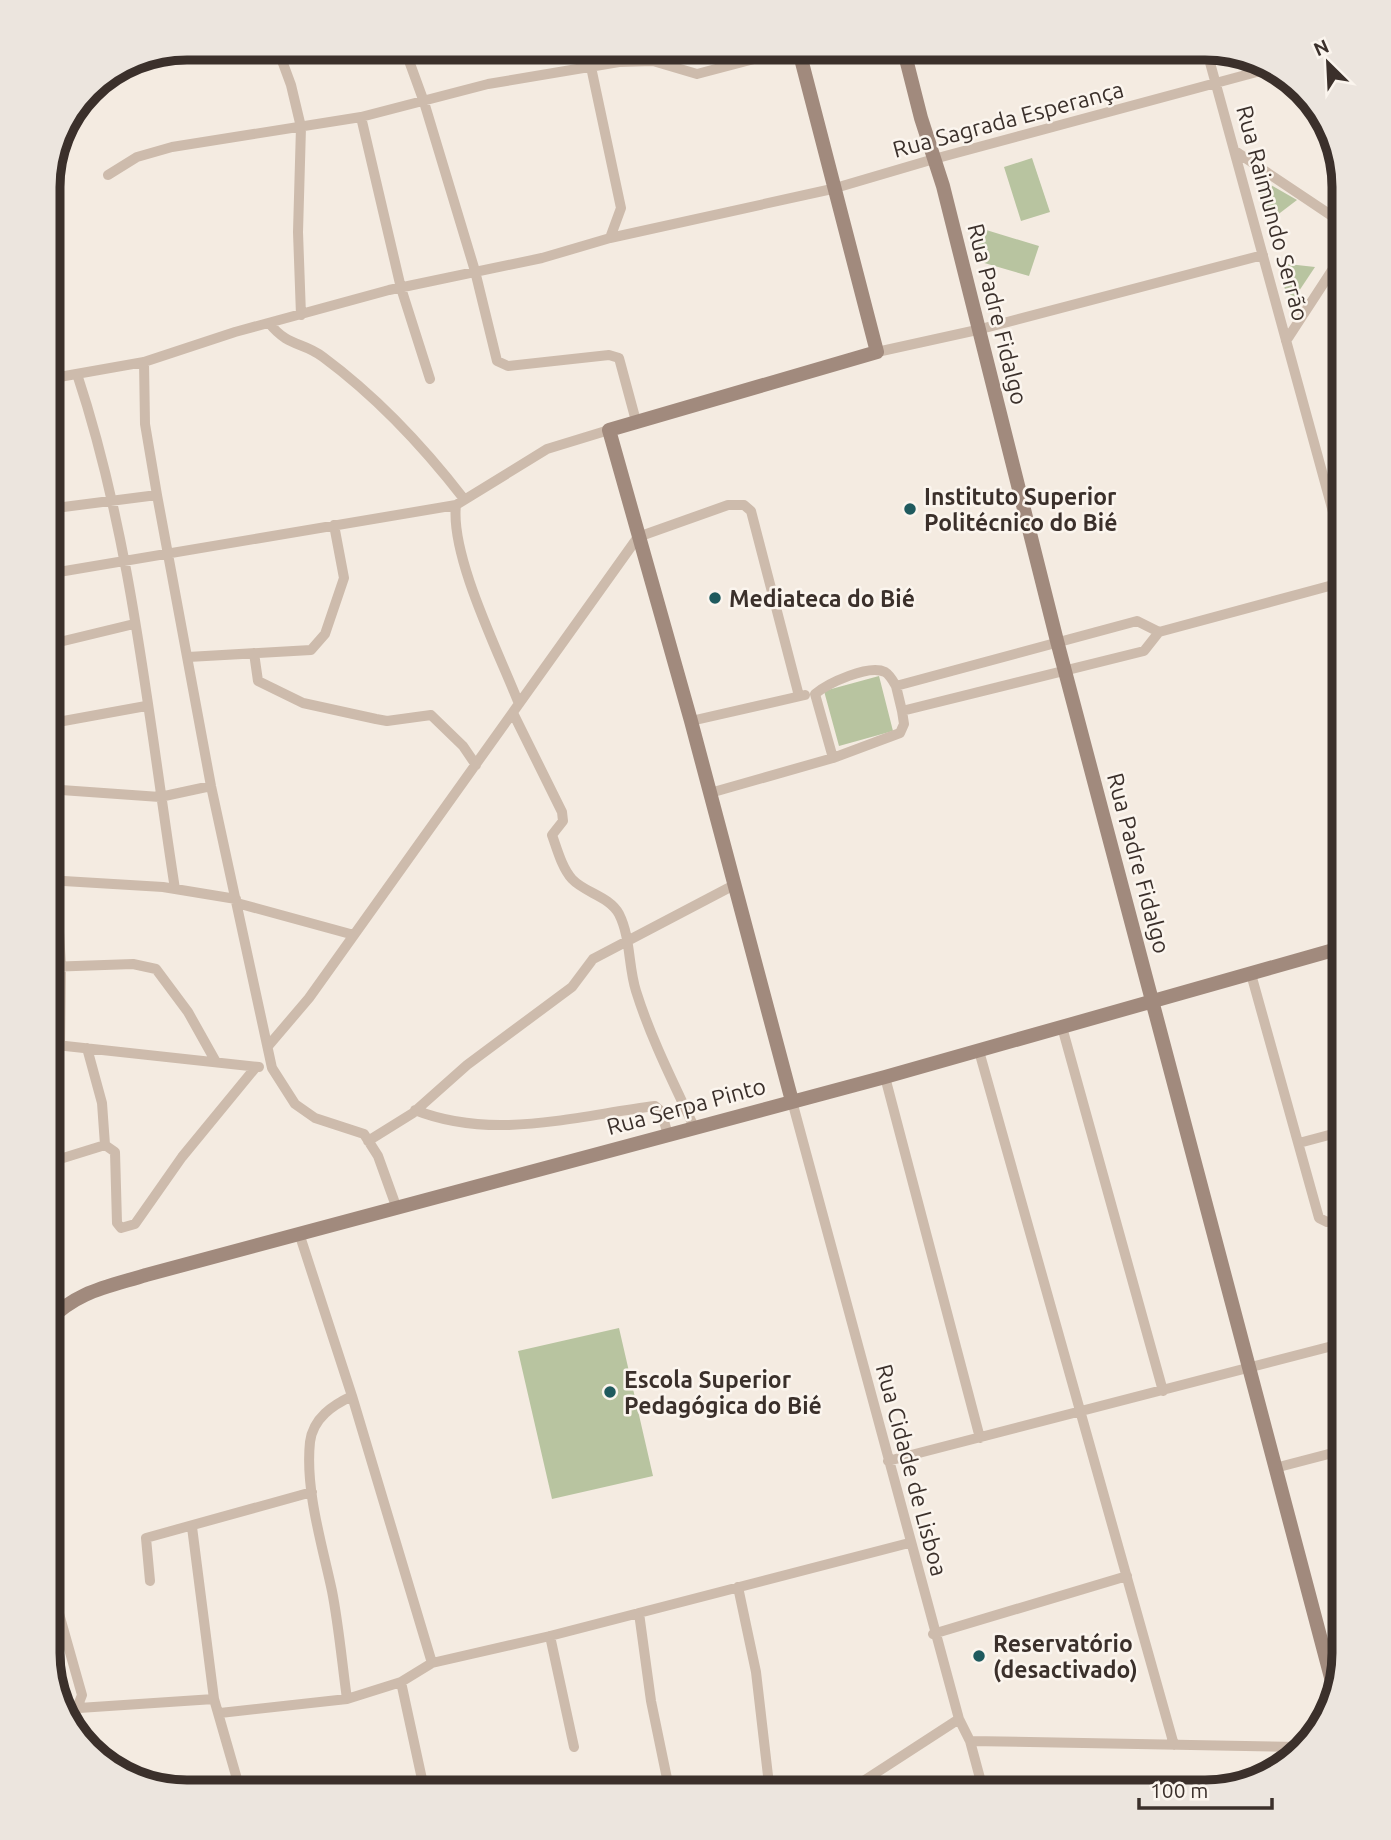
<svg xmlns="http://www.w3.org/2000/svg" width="1391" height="1840" font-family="Ubuntu,sans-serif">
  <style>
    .green { fill: #b8c4a0 }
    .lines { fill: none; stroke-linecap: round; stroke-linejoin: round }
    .street { stroke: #cdbbac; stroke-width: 10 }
    .secondary { stroke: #a18a7d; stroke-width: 14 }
    .poi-dot { fill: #1f5a5e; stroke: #fbf5ee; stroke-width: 2.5 }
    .labels { text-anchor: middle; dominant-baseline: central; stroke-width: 5; stroke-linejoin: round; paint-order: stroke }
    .street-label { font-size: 23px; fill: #3b302b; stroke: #fbf5ee }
    .poi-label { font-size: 23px; font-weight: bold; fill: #3b302b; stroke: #fbf5ee; text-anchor: start }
    .rim { fill: none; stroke: #3b302b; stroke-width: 9 }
  </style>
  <rect width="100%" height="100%" fill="#f4ebe1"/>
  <path class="green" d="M 1032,158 L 1050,212 L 1021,221 L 1004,167 Z
    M 1269,184 L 1297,200 L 1276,216 L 1265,213 L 1259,192 L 1262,186 Z
    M 983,229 L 1039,246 L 1029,276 L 974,260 Z
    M 1288,264 L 1315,267 L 1295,297 L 1286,293 L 1280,272 Z
    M 879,676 L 893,731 L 839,746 L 824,691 Z
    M 619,1328 L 653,1476 L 552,1499 L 518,1351 Z"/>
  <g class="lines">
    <path class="street" d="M 277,47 L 291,85 L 301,127 L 298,232 L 301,315
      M 404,47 L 424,102 L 475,271 L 497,361 L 508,366 L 609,355 L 619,358 L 636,421
      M 1206,48 L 1344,552
      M 361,117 L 401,288 L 430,379
      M 1235,151 L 1335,218 L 1344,213
      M 108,175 L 137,157 L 172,147 L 361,117 L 488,84 L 619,62 L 653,61 L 697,74 L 799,47
      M 1335,218 L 1344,236
      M 610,238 L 832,189 L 934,159 L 1275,67
      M 269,323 C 289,348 302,341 323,357 C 377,397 423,446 464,499
      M 1286,341 L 1344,252
      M 877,352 L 977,330 L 1263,255
      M 144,362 L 145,424 L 157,495 L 211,786 L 272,1068 L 295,1104 L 315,1118 L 364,1134 L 378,1156 L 396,1206
      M 77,374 C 132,540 148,716 175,889
      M 48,379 L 144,362 L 235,332 L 389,290 L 542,258 L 610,238 L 621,208 L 591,67
      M 48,509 L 157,495
      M 47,574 L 456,505
      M 1137,621 L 1159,632 L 1144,651 L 902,711 L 904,724 L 900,733 L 833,758 L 815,694 C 828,683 869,664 885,672 C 890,675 893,681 896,686 Z
      M 1159,632 L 1344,582
      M 47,645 L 134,624
      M 254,653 L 258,681 L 303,703 L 376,719 L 387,721 L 431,715 L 463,746 L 476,765
      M 188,657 L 311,650 L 325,634 L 344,578 L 334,525
      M 896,686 L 902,711
      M 519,704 C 499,653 450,556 456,505 L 547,449 L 609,430
      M 513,713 L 562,812 L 563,821 L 552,835 C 557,849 562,868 572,879 C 585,893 609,896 619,914 C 631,938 628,966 636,991 C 651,1039 674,1084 695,1129
      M 691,721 L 805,695
      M 47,724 L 146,706
      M 47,726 L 61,966 L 60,1045
      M 47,789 L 160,797 L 211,786
      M 710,793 L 833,758
      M 47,880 L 163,887 L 236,899
      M 237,903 L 354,935
      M 47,967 L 133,964 L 156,969 L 188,1012 L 216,1062
      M 1251,974 L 1319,1218 L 1327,1222 L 1344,1218
      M 1062,1027 L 1163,1391
      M 47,1044 L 259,1067
      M 269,1045 L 309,998 L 638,537 L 728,505 L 744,505 L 751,511 L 799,696
      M 87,1048 L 102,1103 L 105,1145
      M 979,1051 L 1174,1745
      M 885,1077 L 980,1438
      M 792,1101 L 959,1719 L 845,1793
      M 415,1110 C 493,1141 575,1116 655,1106 L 661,1111 L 668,1135
      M 368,1141 L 413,1113 L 467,1065 L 572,987 L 593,959 L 736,884
      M 1299,1143 L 1344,1131
      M 105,1145 L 115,1152 L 117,1223 L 121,1228 L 135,1224 L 182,1157 L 256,1067
      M 47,1163 L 105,1145
      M 299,1233 L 352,1396 L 432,1663
      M 888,1461 L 1344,1343
      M 1275,1468 L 1344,1450
      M 192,1527 L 214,1699 L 241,1793
      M 47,1571 L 82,1695 L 75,1713 L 81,1740
      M 150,1581 L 146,1538 L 312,1492
      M 738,1587 L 756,1672 L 770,1793
      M 639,1613 L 651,1701 L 670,1793
      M 933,1634 L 1127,1576
      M 550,1636 L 574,1747
      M 401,1682 L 425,1793
      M 347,1699 C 342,1663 339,1627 332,1591 C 322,1544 305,1490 310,1442 C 313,1418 333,1405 352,1396
      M 64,1709 L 214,1699
      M 220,1713 L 347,1699 L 401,1682 L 432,1663 L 550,1636 L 909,1543
      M 959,1719 L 970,1741 L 984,1793
      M 970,1741 L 1302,1747"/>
    <path class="secondary" d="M 903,47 L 921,118 L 943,186 L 1057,641 L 1334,1689
      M 792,1101 L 691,721 L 609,430 L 877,352 L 798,47
      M 47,1322 C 77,1291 107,1287 146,1275 L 885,1077 L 1344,947"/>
  </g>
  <g class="poi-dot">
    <circle cx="910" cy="509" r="7"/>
    <circle cx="715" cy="598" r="7"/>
    <circle cx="610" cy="1392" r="7"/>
    <circle cx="979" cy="1656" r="7"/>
  </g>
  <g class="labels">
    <g class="street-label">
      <text transform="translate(1008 119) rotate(-15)">Rua Sagrada Esperança</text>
      <text transform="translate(1273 213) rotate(75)">Rua Raimundo Serrão</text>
      <text transform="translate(998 314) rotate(76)">Rua Padre Fidalgo</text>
      <text transform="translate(1139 863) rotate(75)">Rua Padre Fidalgo</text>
      <text transform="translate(686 1106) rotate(-15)">Rua Serpa Pinto</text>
      <text transform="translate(912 1470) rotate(75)">Rua Cidade de Lisboa</text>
    </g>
    <g class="poi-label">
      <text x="924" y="496">Instituto Superior<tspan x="924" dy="26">Politécnico do Bié</tspan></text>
      <text x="729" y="598">Mediateca do Bié</text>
      <text x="624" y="1379">Escola Superior<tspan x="624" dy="26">Pedagógica do Bié</tspan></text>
      <text x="993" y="1643">Reservatório<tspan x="993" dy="26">(desactivado)</tspan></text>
    </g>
  </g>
  <path d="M0 0H1391V1840H0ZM187 60H1205A127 127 0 0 1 1332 187V1653A127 127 0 0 1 1205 1780H187A127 127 0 0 1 60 1653V187A127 127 0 0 1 187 60Z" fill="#ece5de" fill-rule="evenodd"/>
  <path class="rim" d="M187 60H1205A127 127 0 0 1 1332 187V1653A127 127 0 0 1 1205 1780H187A127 127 0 0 1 60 1653V187A127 127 0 0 1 187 60Z"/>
  <g transform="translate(1328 63) rotate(336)" stroke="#fbf5ee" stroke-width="5" paint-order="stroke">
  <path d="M0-5L12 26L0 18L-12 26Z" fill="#3b302b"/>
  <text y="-10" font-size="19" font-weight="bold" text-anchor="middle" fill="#3b302b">N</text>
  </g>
  <path d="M1139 1798v10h133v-10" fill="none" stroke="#3b302b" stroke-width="3.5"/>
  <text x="1150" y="1798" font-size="21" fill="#3b302b" stroke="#fbf5ee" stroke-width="5" paint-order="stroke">100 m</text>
</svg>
